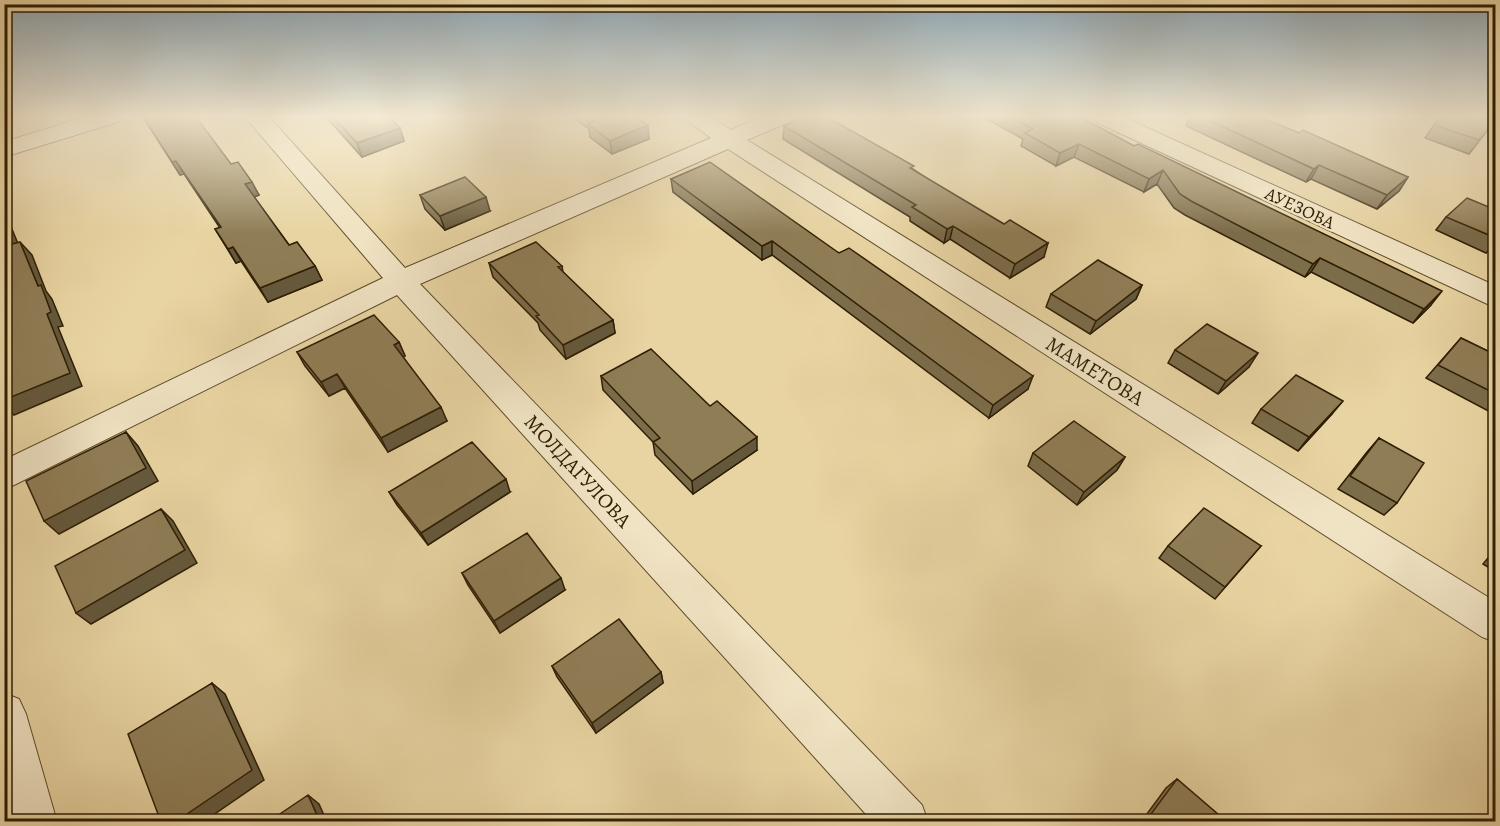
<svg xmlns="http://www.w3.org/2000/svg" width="1500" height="826" font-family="Alegreya,serif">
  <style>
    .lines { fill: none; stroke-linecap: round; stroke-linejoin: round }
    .minor-casing { stroke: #5d4c2c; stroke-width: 2 }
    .minor { fill: #f0e3c3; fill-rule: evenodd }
    .wall { fill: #7b6c4a; stroke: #2f1e04; stroke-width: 1.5 }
    .shaded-wall { fill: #64583c; stroke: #2f1e04; stroke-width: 1.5 }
    .building { fill: #8f7d56; stroke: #2f1e04; stroke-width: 1.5 }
    .labels { text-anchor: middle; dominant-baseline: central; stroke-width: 4.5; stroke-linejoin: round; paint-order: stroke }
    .far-street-label { font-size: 18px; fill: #2f1e04; stroke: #f0e3c3 }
    .street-label { font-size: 21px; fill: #2f1e04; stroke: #f0e3c3 }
  </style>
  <rect width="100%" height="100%" fill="#e8d4a2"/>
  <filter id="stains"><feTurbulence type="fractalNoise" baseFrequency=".00333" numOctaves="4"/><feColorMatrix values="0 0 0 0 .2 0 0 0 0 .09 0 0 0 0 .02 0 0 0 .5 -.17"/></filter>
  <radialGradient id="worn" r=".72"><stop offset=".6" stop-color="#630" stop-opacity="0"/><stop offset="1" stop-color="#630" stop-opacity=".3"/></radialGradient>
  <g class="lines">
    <g class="minor-casing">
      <path id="minor" d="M 85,117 L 121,117 L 118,122 L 4,157 L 4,142 Z
        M 245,117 L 269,117 L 405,268 L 711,138 L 683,117 L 710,117 L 731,130 L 761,117 L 792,117 L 789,122 L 747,140 L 1496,602 L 1496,642 L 1482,637 L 728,149 L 420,284 L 922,805 L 928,822 L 873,822 L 397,295 L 4,490 L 4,460 L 383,278 Z
        M 1093,117 L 1123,117 L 1496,286 L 1496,308 L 1096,122 Z
        M 4,693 L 19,699 L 26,714 L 57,822 L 10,822 L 4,799 Z"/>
    </g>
    <use href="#minor" class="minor"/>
  </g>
  <path class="wall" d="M 143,117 L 231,164 L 259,195 L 254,197 L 289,245 L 315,266 L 322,280 L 268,302 L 241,261 L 236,263 L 215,229 L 220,228 L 184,174 L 180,175 Z
    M 326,117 L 389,117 L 400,128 L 404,141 L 362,157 Z
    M 573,117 L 636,117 L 649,139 L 612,154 L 590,137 L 589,129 Z
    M 983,117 L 1080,117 L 1431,305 L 1413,323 L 1311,272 L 1305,277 L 1185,215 L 1174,208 L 1157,184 L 1144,192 L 1074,157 L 1056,166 L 1021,146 L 1023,139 Z
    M 1190,117 L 1260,117 L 1408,177 L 1399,191 L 1377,209 L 1311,179 L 1306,182 L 1186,126 Z
    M 1434,125 L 1487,131 L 1469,154 L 1425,138 Z
    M 784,126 L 913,169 L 1044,257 L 1010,278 L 950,239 L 944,243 L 910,221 L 910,217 L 783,139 Z
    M 671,179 L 839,253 L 1028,389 L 989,418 L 772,255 L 762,260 L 673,192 Z
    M 420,195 L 490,211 L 445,230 L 425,209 Z
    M 1496,210 L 1496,244 L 1486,253 L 1436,230 L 1446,217 Z
    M 489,263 L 562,266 L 563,272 L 613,320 L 615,333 L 566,359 L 540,330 L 538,323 L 493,277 Z
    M 1142,285 L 1136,299 L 1090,334 L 1046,307 L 1051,294 Z
    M 1461,338 L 1496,355 L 1496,415 L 1426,378 Z
    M 399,342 L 405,356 L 403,357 L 447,421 L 388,452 L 345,388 L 329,396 L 305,366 L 297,352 Z
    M 1175,350 L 1249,367 L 1218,394 L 1168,363 Z
    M 601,376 L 757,450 L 693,494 L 655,455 L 653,442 L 603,390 Z
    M 1261,409 L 1332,414 L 1298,451 L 1252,423 Z
    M 1379,438 L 1397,503 L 1384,515 L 1338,489 L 1367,452 Z
    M 1033,453 L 1125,457 L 1117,470 L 1077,505 L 1028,466 Z
    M 389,492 L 510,492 L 428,545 L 397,505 Z
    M 1168,546 L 1261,546 L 1215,599 L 1159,558 Z
    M 1496,548 L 1496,572 L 1483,564 Z
    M 462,573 L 565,590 L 500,633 L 468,585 Z
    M 552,666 L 661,672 L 663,683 L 596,733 L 557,677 Z
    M 1177,779 L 1227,822 L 1141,822 L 1166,788 Z"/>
  <path class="shaded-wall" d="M 648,125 L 649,139 L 612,154 L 610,141 Z
    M 400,128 L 404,141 L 362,157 L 357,143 Z
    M 1079,144 L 1074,157 L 1056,166 L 1060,153 Z
    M 176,161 L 184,174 L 180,175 L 172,162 Z
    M 1319,165 L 1311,179 L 1306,182 L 1314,169 Z
    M 1163,170 L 1157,184 L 1144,192 L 1149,179 Z
    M 1408,177 L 1399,191 L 1377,209 L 1387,195 Z
    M 252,182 L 259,195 L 252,198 L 245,184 Z
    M 486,197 L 490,211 L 445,230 L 440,216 Z
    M 4,210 L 24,258 L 12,244 L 4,224 Z
    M 953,226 L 950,239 L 944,243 L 947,229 Z
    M 772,241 L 772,255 L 762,260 L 762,246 Z
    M 20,242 L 32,255 L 46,291 L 52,299 L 63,326 L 58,327 L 82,386 L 14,415 L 4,405 L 4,400 L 47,314 L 38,286 Z
    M 1048,243 L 1044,257 L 1010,278 L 1015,264 Z
    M 233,247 L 241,261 L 236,263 L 228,249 Z
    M 1320,258 L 1311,272 L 1305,277 L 1313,264 Z
    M 315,266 L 322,280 L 268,302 L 260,288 Z
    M 1142,285 L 1136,299 L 1090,334 L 1096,321 Z
    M 1442,291 L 1431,305 L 1413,323 L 1424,309 Z
    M 613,320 L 615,333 L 566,359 L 563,345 Z
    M 399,342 L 405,356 L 400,359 L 394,345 Z
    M 1258,353 L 1249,367 L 1218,394 L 1226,381 Z
    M 337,374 L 345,388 L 329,396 L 321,382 Z
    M 1033,376 L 1028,389 L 989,418 L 993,405 Z
    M 1343,401 L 1332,414 L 1298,451 L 1309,437 Z
    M 441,407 L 447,421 L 388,452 L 381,438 Z
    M 126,432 L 138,446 L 158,481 L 59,534 L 44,521 Z
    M 757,437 L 757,450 L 693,494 L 692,481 Z
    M 1125,457 L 1117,470 L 1077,505 L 1084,492 Z
    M 506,479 L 510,492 L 428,545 L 421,533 Z
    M 161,509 L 173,521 L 197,563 L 91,624 L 76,613 Z
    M 561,578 L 565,590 L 500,633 L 494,621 Z
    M 661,672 L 663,683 L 596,733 L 592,723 Z
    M 212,683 L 225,694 L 264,780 L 203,822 L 175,822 Z
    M 308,795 L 319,804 L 327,822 L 320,822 Z"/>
  <path class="building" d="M 143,117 L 196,117 L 231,164 L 238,162 L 252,182 L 245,184 L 289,245 L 297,242 L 315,266 L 260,288 L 233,247 L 228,249 L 215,229 L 221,227 L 176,161 L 172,162 Z
    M 333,117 L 389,117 L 400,128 L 357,143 Z
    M 588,117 L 636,117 L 648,125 L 610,141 L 588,124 L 594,121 Z
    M 803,117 L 827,117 L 914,166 L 910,168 L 1004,224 L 1010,220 L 1048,243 L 1015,264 L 953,226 L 947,229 L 912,207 L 916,205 L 784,126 Z
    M 1011,117 L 1080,117 L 1134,146 L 1138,144 L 1442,291 L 1424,309 L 1320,258 L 1313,264 L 1191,201 L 1180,194 L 1163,170 L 1149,179 L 1079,144 L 1060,153 L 1025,133 L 1033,129 Z
    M 1202,117 L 1260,117 L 1299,133 L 1303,130 L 1408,177 L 1387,195 L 1319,165 L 1314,169 Z
    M 1441,117 L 1496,117 L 1496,120 L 1479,140 L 1434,125 Z
    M 710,162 L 839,253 L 849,248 L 1033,376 L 993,405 L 772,241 L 762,246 L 671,179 Z
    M 465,177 L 486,197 L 440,216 L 420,195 Z
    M 1467,198 L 1496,210 L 1496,238 L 1446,217 Z
    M 4,224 L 12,244 L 20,242 L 38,286 L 41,285 L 51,312 L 47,314 L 70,373 L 4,400 Z
    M 536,242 L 562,266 L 558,267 L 613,320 L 563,345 L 536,316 L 539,315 L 489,263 Z
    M 1098,260 L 1142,285 L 1096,321 L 1051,294 Z
    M 374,315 L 399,342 L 394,345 L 441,407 L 381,438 L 337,374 L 321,382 L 297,352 Z
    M 1207,324 L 1258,353 L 1226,381 L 1175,350 Z
    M 1461,338 L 1496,355 L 1496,394 L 1438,365 Z
    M 651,349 L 710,406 L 717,401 L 757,437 L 692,481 L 653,442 L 660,438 L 601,376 Z
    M 1296,375 L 1343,401 L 1309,437 L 1261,409 Z
    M 1074,421 L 1125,457 L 1084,492 L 1033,453 Z
    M 126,432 L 146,468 L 44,521 L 26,481 Z
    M 1379,438 L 1424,463 L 1397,503 L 1350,476 Z
    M 472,442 L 506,479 L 421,533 L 389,492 Z
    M 1204,508 L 1261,546 L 1225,587 L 1168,546 Z
    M 161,509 L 185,550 L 76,613 L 55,566 Z
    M 527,533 L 561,578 L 494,621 L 462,573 Z
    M 619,619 L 661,672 L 592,723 L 552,666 Z
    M 212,683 L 252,770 L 175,822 L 161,822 L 128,734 Z
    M 1177,779 L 1227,822 L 1145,822 Z
    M 308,795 L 320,822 L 268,822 Z"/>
  <linearGradient id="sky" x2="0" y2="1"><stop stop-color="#8fa8b6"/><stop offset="0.5" stop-color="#f5ecd5"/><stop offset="1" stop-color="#f5ecd5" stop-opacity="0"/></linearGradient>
  <rect width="1500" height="233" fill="url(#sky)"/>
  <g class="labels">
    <g class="far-street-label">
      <text transform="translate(1300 208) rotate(25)">АУЕЗОВА</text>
    </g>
    <g class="street-label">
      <text transform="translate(1095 371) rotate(32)">МАМЕТОВА</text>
      <text transform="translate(578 471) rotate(47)">МОЛДАГУЛОВА</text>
    </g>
  </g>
  <rect width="1500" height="826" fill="none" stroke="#e8d4a2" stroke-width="24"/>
  <rect x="6" y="6" width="1488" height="814" fill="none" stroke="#2f1e04" stroke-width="3"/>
  <rect x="12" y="12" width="1476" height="802" fill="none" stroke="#2f1e04" stroke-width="1.5"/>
  <rect width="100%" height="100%" filter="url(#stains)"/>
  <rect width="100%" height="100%" fill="url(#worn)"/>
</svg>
